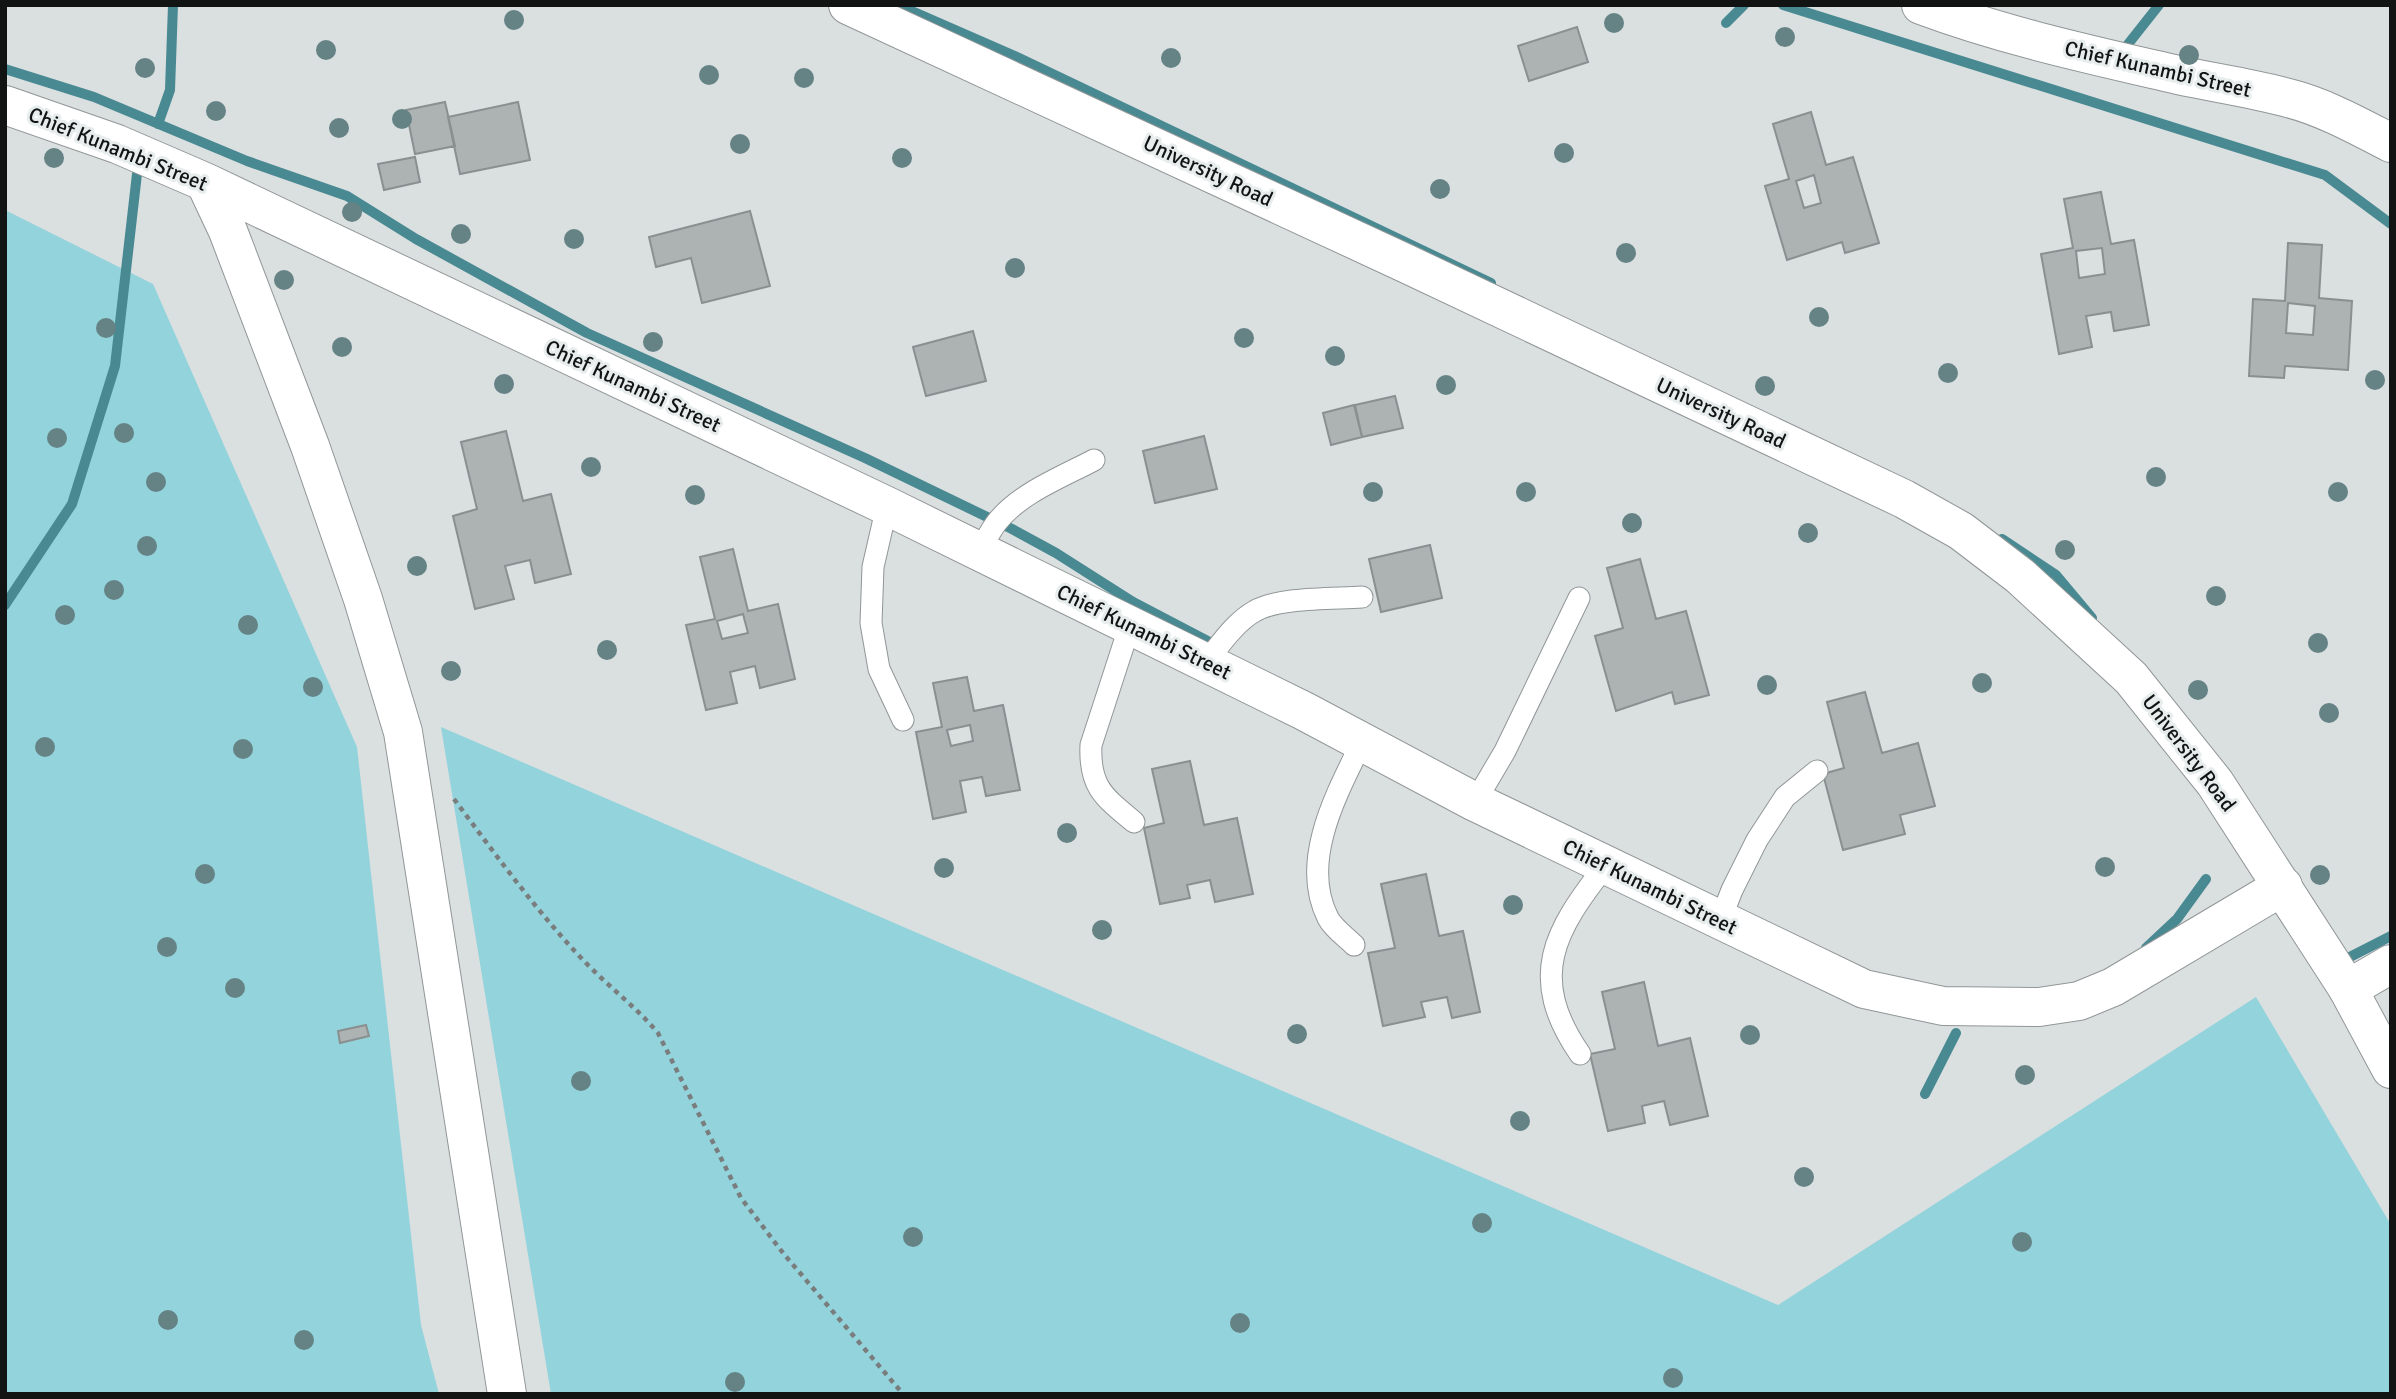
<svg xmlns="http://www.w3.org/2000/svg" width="2396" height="1399" font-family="Signika,sans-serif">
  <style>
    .green { fill: #93d3dc }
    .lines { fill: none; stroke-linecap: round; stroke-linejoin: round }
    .stream { stroke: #488992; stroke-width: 10 }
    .building { fill: #adb2b3; stroke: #8a8f90; stroke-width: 2; fill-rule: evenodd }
    .lane-casing { stroke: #919697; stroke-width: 23 }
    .street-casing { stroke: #919697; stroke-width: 40 }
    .secondary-casing { stroke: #919697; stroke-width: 40 }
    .path { stroke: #797d7d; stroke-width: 4.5; stroke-dasharray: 5 5; stroke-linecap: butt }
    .lane { stroke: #fff; stroke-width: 21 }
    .street { stroke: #fff; stroke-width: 38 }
    .secondary { stroke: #fff; stroke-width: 38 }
    .tree { fill: #658285 }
    .labels { text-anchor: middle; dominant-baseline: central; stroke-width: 6; stroke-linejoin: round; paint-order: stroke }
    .street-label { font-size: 21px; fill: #121414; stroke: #e7eded }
  </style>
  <rect width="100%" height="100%" fill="#dadfe0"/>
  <path class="green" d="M 5,210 L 153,284 L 357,747 L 421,1325 L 439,1394 L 5,1394 Z
    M 441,727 L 1778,1305 L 2256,997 L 2391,1225 L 2391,1394 L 551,1394 Z"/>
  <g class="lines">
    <path class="stream" d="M 898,5 L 1017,57 L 1491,283
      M 1783,5 L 2325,175 L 2391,224
      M 1726,23 L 1744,5
      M 2121,53 L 2159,5
      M 5,69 L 94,97 L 247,161 L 347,196 L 416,239 L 587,333 L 865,458 L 1012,529 L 1056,553 L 1133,602 L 1219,647
      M 158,124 L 170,90 L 173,5
      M 2002,539 L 2056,575 L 2092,618
      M 5,605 L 72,504 L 115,366 L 137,174
      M 2146,948 L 2177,919 L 2206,879
      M 2340,962 L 2391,936
      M 1925,1094 L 1956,1033"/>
  </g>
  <path class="building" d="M 1577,27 L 1588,62 L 1529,81 L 1518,46 Z
    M 445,102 L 455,146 L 415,154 L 406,110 Z
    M 518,102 L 530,160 L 460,174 L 448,117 Z
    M 1811,112 L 1826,165 L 1853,157 L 1879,243 L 1845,253 L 1842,242 L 1787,260 L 1765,186 L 1789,179 L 1773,124 ZM 1814,175 L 1821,203 L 1804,208 L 1796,181 Z
    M 415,157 L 420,182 L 384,190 L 378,164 Z
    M 2101,192 L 2111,244 L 2134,240 L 2149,325 L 2114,331 L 2111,312 L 2086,316 L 2092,347 L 2059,354 L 2041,254 L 2073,248 L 2064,199 ZM 2102,248 L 2105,274 L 2079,278 L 2076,251 Z
    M 750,211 L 770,286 L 702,303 L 691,258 L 656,267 L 649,237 Z
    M 2288,243 L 2322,245 L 2319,298 L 2352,301 L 2348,370 L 2285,366 L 2284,378 L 2249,376 L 2253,299 L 2285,301 ZM 2288,303 L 2315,306 L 2313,335 L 2286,333 Z
    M 973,331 L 986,381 L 926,396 L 913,347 Z
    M 1395,396 L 1403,428 L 1362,437 L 1355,405 Z
    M 1354,405 L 1362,437 L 1331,445 L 1323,413 Z
    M 506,431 L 523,501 L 551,494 L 571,574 L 535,583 L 530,560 L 505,566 L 514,599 L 475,609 L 453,516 L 477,509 L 461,442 Z
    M 1204,436 L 1217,489 L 1155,503 L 1143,451 Z
    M 1430,545 L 1442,598 L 1381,612 L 1369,559 Z
    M 733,549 L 748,611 L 778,604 L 795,679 L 760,688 L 755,666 L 730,672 L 737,703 L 706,710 L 686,625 L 715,619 L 700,557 ZM 743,614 L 748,633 L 722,639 L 717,621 Z
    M 1640,559 L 1656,619 L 1686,611 L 1709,695 L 1675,704 L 1672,692 L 1616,711 L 1595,636 L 1623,628 L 1607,568 Z
    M 967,677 L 974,711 L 1003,705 L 1020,790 L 986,796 L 982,777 L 960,781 L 966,812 L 933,819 L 916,732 L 942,727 L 933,683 ZM 970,725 L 973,741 L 951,746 L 947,730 Z
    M 1865,692 L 1882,753 L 1918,743 L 1935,806 L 1900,815 L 1905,834 L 1843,850 L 1823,774 L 1844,768 L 1827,702 Z
    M 1190,761 L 1204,825 L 1237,818 L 1253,894 L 1215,902 L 1210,880 L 1187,885 L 1190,898 L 1160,904 L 1144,828 L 1164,823 L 1152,769 Z
    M 1426,874 L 1439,936 L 1463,931 L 1480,1012 L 1452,1018 L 1447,997 L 1421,1002 L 1425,1017 L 1383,1026 L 1368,953 L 1395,948 L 1381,884 Z
    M 1644,982 L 1658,1046 L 1690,1038 L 1708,1116 L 1670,1125 L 1664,1101 L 1642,1106 L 1645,1123 L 1608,1131 L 1590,1054 L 1615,1049 L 1602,992 Z
    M 366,1025 L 369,1036 L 340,1043 L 338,1031 Z"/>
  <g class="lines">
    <g class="lane-casing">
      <path id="lane" d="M 887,506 L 873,567 L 871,623 L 879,669 L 903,720
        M 979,551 C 985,542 990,531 997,522 C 1020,493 1062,477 1094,460
        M 1130,625 L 1091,745 C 1089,787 1104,797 1134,822
        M 1206,662 C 1220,645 1235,622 1255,611 C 1279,597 1333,599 1362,597
        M 1475,802 L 1505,751 L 1579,598
        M 1720,921 L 1732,890 L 1757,840 L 1785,797 L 1817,771
        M 1354,945 C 1346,937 1333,928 1328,918 C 1299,861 1337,793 1362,742
        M 1580,1054 C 1527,977 1554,931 1606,865"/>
    </g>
    <g class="street-casing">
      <path id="street" d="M 1921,5 C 2004,36 2092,55 2178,75 C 2215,83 2252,88 2288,98 C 2324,107 2358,126 2391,143
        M 5,105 L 117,144 L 205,182 L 887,506 L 1304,711 L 1475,802 L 1864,989 L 1943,1006 L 2039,1007 L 2079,1001 L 2113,987 L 2283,886
        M 205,182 L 228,231 L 310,446 L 363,599 L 403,732 L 507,1394
        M 2348,989 L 2391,964"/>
    </g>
    <g class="secondary-casing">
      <path id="secondary" d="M 848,5 L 1405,263 L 1904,499 L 1961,531 L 2020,576 L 2131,678 L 2215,783 L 2348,989 L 2391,1069"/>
    </g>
    <path class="path" d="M 454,799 C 496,855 537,912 585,962 C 609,987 636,1007 658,1033 L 741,1198 L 783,1253 L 903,1394"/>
    <use href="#lane" class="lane"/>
    <use href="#street" class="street"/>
    <use href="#secondary" class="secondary"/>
  </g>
  <g class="tree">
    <circle cx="514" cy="20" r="10"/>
    <circle cx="1614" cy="23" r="10"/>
    <circle cx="1785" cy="37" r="10"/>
    <circle cx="326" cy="50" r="10"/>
    <circle cx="2189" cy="55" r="10"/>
    <circle cx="1171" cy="58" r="10"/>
    <circle cx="145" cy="68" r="10"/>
    <circle cx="709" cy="75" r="10"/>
    <circle cx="804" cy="78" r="10"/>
    <circle cx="216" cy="111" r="10"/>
    <circle cx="402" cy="119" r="10"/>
    <circle cx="339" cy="128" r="10"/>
    <circle cx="740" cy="144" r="10"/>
    <circle cx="1564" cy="153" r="10"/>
    <circle cx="54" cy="158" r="10"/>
    <circle cx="902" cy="158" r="10"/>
    <circle cx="1440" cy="189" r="10"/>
    <circle cx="352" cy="212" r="10"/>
    <circle cx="461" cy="234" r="10"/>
    <circle cx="574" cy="239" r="10"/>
    <circle cx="1626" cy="253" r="10"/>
    <circle cx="1015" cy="268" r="10"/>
    <circle cx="284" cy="280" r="10"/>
    <circle cx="1819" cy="317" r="10"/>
    <circle cx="106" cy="328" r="10"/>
    <circle cx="1244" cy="338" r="10"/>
    <circle cx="653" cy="342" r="10"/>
    <circle cx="342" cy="347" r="10"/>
    <circle cx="1335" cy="356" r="10"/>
    <circle cx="1948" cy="373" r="10"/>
    <circle cx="2375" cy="380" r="10"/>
    <circle cx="504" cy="384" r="10"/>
    <circle cx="1446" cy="385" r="10"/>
    <circle cx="1765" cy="386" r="10"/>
    <circle cx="124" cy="433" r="10"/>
    <circle cx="57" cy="438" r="10"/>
    <circle cx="591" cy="467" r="10"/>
    <circle cx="2156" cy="477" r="10"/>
    <circle cx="156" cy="482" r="10"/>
    <circle cx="1373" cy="492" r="10"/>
    <circle cx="1526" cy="492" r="10"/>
    <circle cx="2338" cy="492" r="10"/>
    <circle cx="695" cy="495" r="10"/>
    <circle cx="1632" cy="523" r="10"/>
    <circle cx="1808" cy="533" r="10"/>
    <circle cx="147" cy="546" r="10"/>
    <circle cx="2065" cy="550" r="10"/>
    <circle cx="417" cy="566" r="10"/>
    <circle cx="114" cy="590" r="10"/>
    <circle cx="2216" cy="596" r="10"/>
    <circle cx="65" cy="615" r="10"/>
    <circle cx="248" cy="625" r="10"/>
    <circle cx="2318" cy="643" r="10"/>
    <circle cx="607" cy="650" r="10"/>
    <circle cx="451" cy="671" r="10"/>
    <circle cx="1982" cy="683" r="10"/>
    <circle cx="1767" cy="685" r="10"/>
    <circle cx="313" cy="687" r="10"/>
    <circle cx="2198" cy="690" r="10"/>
    <circle cx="2329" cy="713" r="10"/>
    <circle cx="45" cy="747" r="10"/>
    <circle cx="243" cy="749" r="10"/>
    <circle cx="1067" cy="833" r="10"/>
    <circle cx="2105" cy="867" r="10"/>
    <circle cx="944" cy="868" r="10"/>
    <circle cx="205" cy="874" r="10"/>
    <circle cx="2320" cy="875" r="10"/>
    <circle cx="1513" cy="905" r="10"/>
    <circle cx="1102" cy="930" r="10"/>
    <circle cx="167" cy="947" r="10"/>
    <circle cx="235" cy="988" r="10"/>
    <circle cx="1297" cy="1034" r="10"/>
    <circle cx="1750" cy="1035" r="10"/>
    <circle cx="2025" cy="1075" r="10"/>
    <circle cx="581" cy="1081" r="10"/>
    <circle cx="1520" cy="1121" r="10"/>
    <circle cx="1804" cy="1177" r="10"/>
    <circle cx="1482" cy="1223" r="10"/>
    <circle cx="913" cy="1237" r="10"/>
    <circle cx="2022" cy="1242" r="10"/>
    <circle cx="168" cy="1320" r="10"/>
    <circle cx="1240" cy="1323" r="10"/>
    <circle cx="304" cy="1340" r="10"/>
    <circle cx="1673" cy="1378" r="10"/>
    <circle cx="735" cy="1382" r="10"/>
  </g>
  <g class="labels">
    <g class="street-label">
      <text transform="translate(2158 69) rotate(13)">Chief Kunambi Street</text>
      <text transform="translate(118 149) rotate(22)">Chief Kunambi Street</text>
      <text transform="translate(1208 171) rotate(25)">University Road</text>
      <text transform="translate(633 386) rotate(25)">Chief Kunambi Street</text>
      <text transform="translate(1721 413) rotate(25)">University Road</text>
      <text transform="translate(1144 632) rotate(26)">Chief Kunambi Street</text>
      <text transform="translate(2189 753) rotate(53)">University Road</text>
      <text transform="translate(1650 887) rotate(26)">Chief Kunambi Street</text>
    </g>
  </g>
  <rect width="2396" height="1399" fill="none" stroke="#121414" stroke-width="14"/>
</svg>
